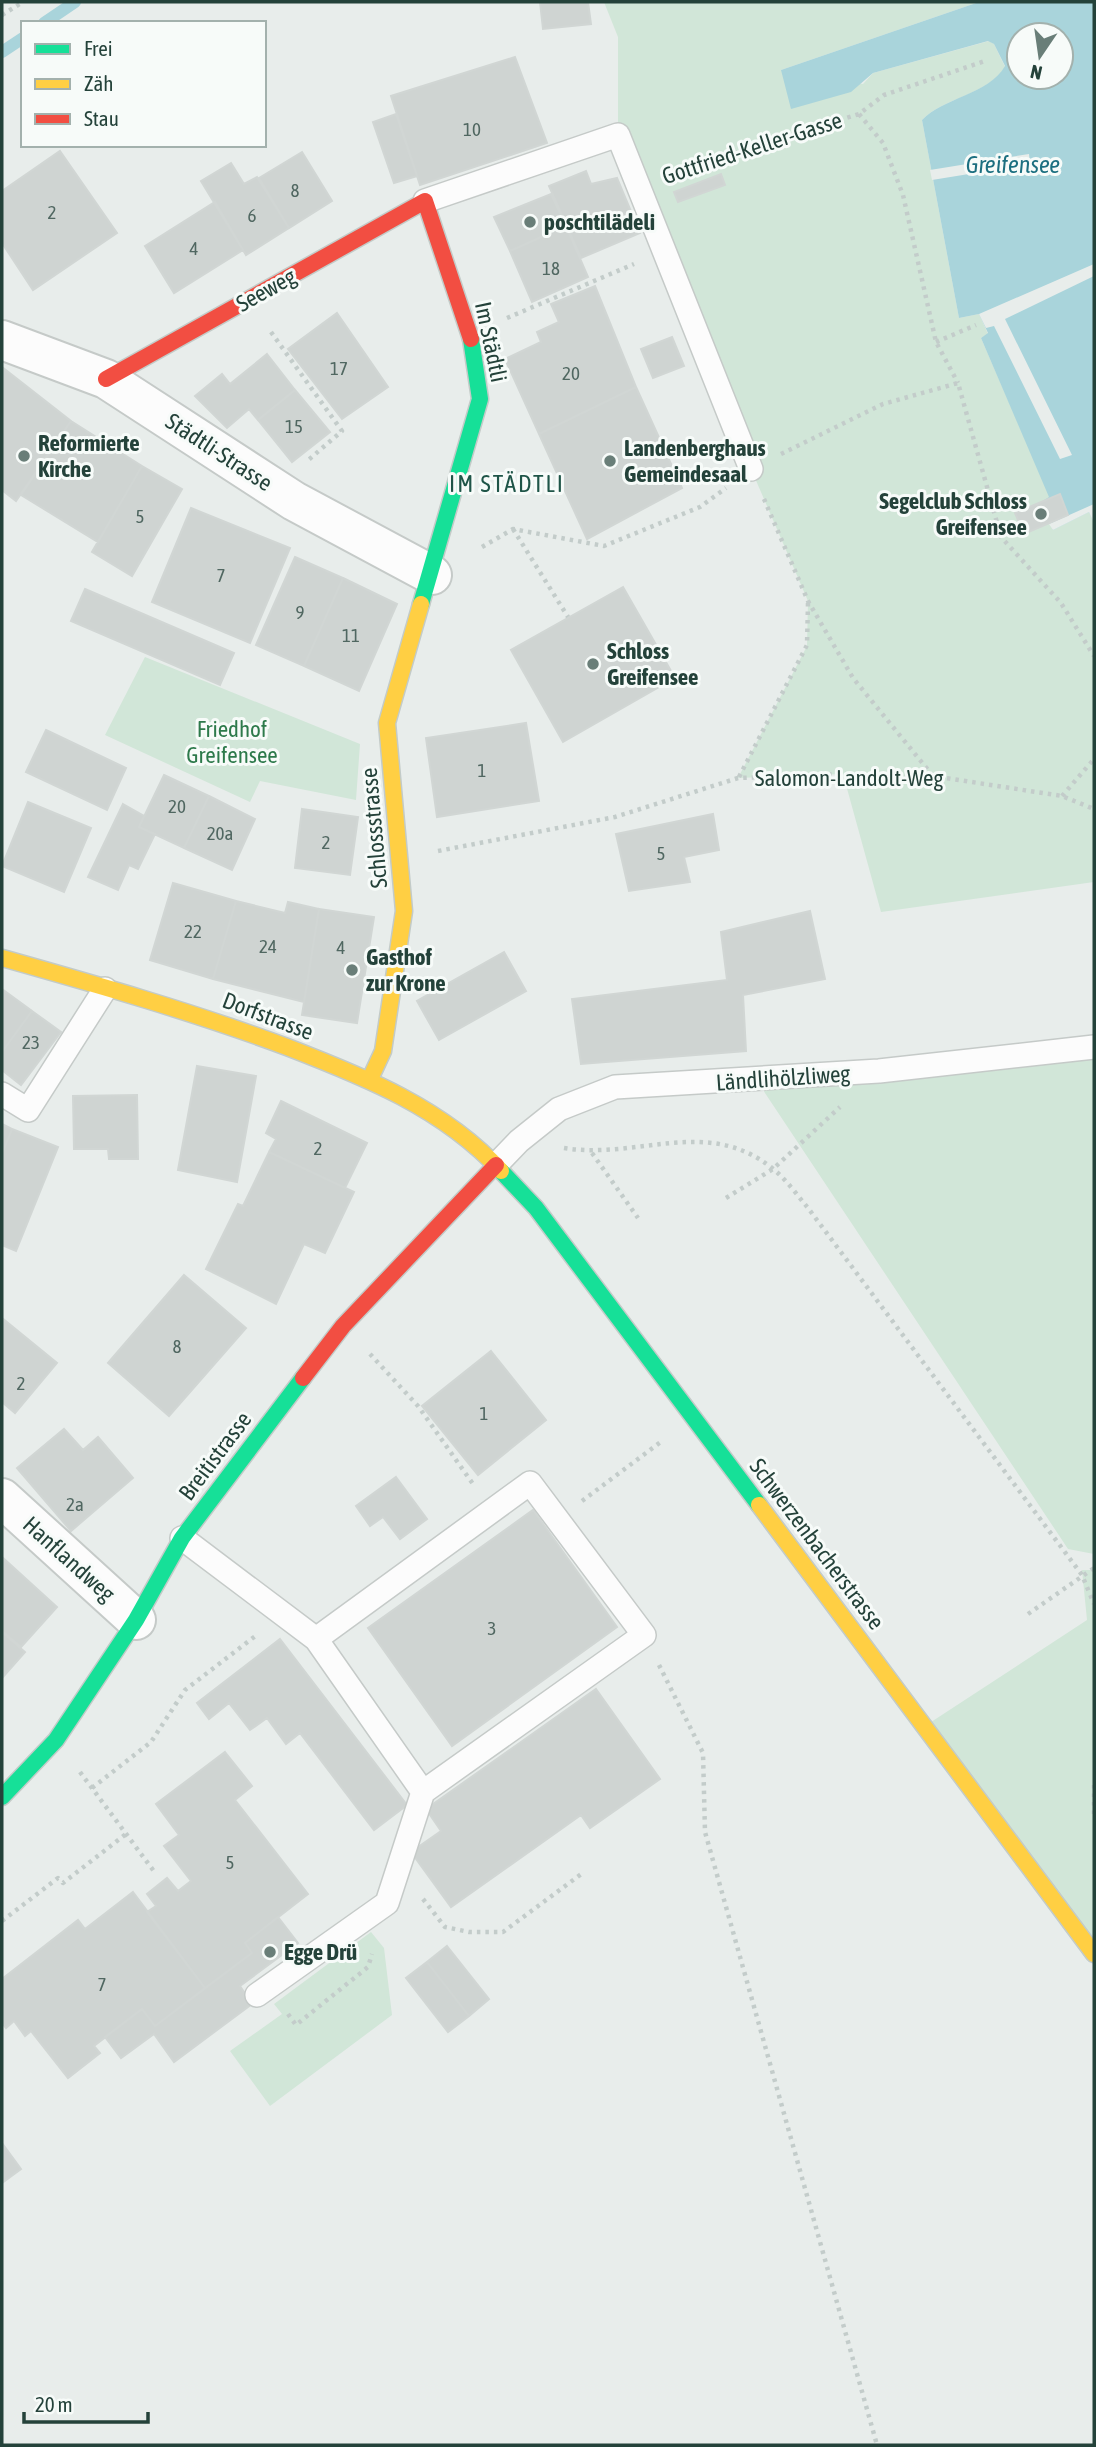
<svg xmlns="http://www.w3.org/2000/svg" width="1096" height="2447" font-family="'Asap Condensed',sans-serif">
  <style>
    .green { fill: #d1e6d8 }
    .water { fill: #a9d4db; fill-rule: evenodd }
    .pier { fill: #e8edeb }
    .lines { fill: none; stroke-linecap: round; stroke-linejoin: round }
    .stream { stroke: #a9d4db; stroke-width: 12 }
    .building { fill: #cfd4d2; stroke: #d1d6d4; stroke-width: 2 }
    .lane-casing { stroke: #c5cac8; stroke-width: 26 }
    .street-casing { stroke: #c5cac8; stroke-width: 42 }
    .fast-casing { stroke: #c3cbc8; stroke-width: 19 }
    .slow-casing { stroke: #c3cbc8; stroke-width: 19 }
    .jam-casing { stroke: #c3cbc8; stroke-width: 19 }
    .path { stroke: #c3ccca; stroke-width: 4.5; stroke-dasharray: 3.5 5; stroke-linecap: butt }
    .lane { stroke: #fcfcfc; stroke-width: 23 }
    .street { stroke: #fcfcfc; stroke-width: 38 }
    .fast { stroke: #16e098; stroke-width: 16 }
    .slow { stroke: #ffcf43; stroke-width: 16 }
    .jam { stroke: #f24e42; stroke-width: 16 }
    .poi-dot { fill: #697e78; stroke: #f7fbf9; stroke-width: 2.5 }
    .labels { text-anchor: middle; dominant-baseline: central; stroke-width: 6; stroke-linejoin: round; paint-order: stroke }
    .number-label { font-size: 19px; fill: #506761 }
    .street-label { font-size: 23px; fill: #24423a; stroke: #f7fbf9 }
    .poi-label { font-size: 23px; font-weight: bold; fill: #24423a; stroke: #f7fbf9; text-anchor: start }
    .park-label { font-size: 23px; fill: #2d7a4b; stroke: #f7fbf9 }
    .water-label { font-size: 24px; font-style: italic; fill: #1c6f80; stroke: #f7fbf9 }
    .neighbourhood-label { font-size: 24px; letter-spacing: 2px; fill: #1f5548; stroke: #f7fbf9 }
  </style>
  <rect width="100%" height="100%" fill="#e8edeb"/>
  <path class="green" d="M 604,2 L 979,2 L 781,70 L 863,84 L 873,73 L 989,41 L 994,44 L 1005,67 C 988,95 944,97 922,120 L 959,318 L 979,314 L 988,334 L 981,338 L 1050,497 L 1053,530 L 1089,512 L 1094,523 L 1094,882 L 881,912 L 843,774 L 738,778 L 807,646 L 808,601 L 751,469 L 618,135 L 618,37 Z
    M 145,657 L 360,744 L 356,800 L 260,781 L 250,802 L 105,735 Z
    M 1094,1047 L 1094,1554 L 1068,1549 L 757,1081 Z
    M 1082,1570 L 1094,1570 L 1094,1954 L 925,1726 L 1087,1620 Z
    M 371,1932 L 384,1948 L 392,2015 L 270,2106 L 230,2051 L 282,2014 L 274,2004 Z"/>
  <path class="water" d="M 979,2 L 1094,2 L 1094,523 L 1089,512 L 1053,530 L 1041,502 L 1049,497 L 981,338 L 988,333 L 979,314 L 959,318 L 922,120 C 944,97 988,95 1005,66 L 994,44 L 988,41 L 873,73 L 851,92 L 791,109 L 781,70 ZM 1019,35 L 1061,35 L 1061,77 L 1019,77 Z"/>
  <path class="pier" d="M 1029,154 L 1030,164 L 932,180 L 930,170 Z
    M 1094,264 L 1094,276 L 1005,319 L 1072,455 L 1060,459 L 994,326 L 986,328 L 979,314 Z
    M 1094,504 L 1094,523 L 1089,512 L 1053,530 L 1049,524 Z"/>
  <g class="lines">
    <path class="stream" d="M 44,23 L 75,2
      M 2,52 L 23,38"/>
  </g>
  <path class="building" d="M 540,2 L 588,2 L 591,24 L 543,29 Z
    M 515,57 L 547,143 L 420,185 L 391,96 Z
    M 396,114 L 417,176 L 394,183 L 373,122 Z
    M 60,151 L 117,233 L 33,290 L 2,243 L 2,191 Z
    M 302,152 L 332,201 L 289,228 L 259,178 Z
    M 231,163 L 244,184 L 257,177 L 289,228 L 246,255 L 201,181 Z
    M 586,171 L 591,184 L 617,178 L 640,233 L 581,258 L 549,186 Z
    M 721,174 L 725,185 L 678,202 L 674,192 Z
    M 551,194 L 566,226 L 510,251 L 494,217 Z
    M 215,202 L 243,250 L 174,293 L 145,246 Z
    M 566,226 L 588,277 L 532,302 L 510,251 Z
    M 595,286 L 636,387 L 539,434 L 505,359 L 541,342 L 537,332 L 559,322 L 551,304 Z
    M 337,313 L 388,387 L 342,419 L 288,349 Z
    M 672,337 L 684,366 L 653,378 L 641,349 Z
    M 267,354 L 295,390 L 258,420 L 249,409 L 227,428 L 195,396 L 222,374 L 230,384 Z
    M 2,367 L 71,421 L 16,501 L 2,490 Z
    M 636,387 L 682,488 L 587,539 L 539,434 Z
    M 295,390 L 330,432 L 292,462 L 258,420 Z
    M 71,421 L 142,466 L 98,542 L 21,495 Z
    M 142,466 L 182,489 L 132,576 L 92,552 Z
    M 1060,494 L 1068,515 L 1024,534 L 1015,513 Z
    M 191,508 L 290,548 L 250,643 L 152,602 Z
    M 295,557 L 343,578 L 304,666 L 256,645 Z
    M 343,578 L 397,604 L 359,691 L 304,666 Z
    M 623,587 L 675,678 L 563,742 L 511,650 Z
    M 85,589 L 234,653 L 220,685 L 71,621 Z
    M 526,723 L 539,801 L 437,817 L 426,738 Z
    M 46,730 L 126,768 L 107,810 L 26,772 Z
    M 164,775 L 209,796 L 184,848 L 139,827 Z
    M 209,796 L 255,819 L 232,870 L 184,848 Z
    M 28,802 L 91,828 L 64,892 L 2,866 Z
    M 123,804 L 144,816 L 139,827 L 155,834 L 138,869 L 129,865 L 118,890 L 88,877 Z
    M 302,809 L 358,817 L 350,875 L 295,868 Z
    M 713,814 L 719,850 L 684,857 L 690,882 L 629,891 L 616,834 Z
    M 173,883 L 236,901 L 213,979 L 150,960 Z
    M 236,901 L 285,913 L 288,902 L 319,909 L 304,1002 L 213,979 Z
    M 319,909 L 374,917 L 357,1023 L 302,1015 Z
    M 810,911 L 825,979 L 743,995 L 746,1051 L 581,1064 L 572,999 L 727,980 L 721,932 Z
    M 504,952 L 526,991 L 439,1040 L 417,1001 Z
    M 2,989 L 32,1011 L 2,1052 Z
    M 32,1011 L 61,1032 L 21,1085 L 2,1070 L 2,1052 Z
    M 197,1066 L 256,1076 L 237,1182 L 178,1170 Z
    M 137,1095 L 138,1159 L 109,1159 L 108,1149 L 74,1149 L 73,1096 Z
    M 281,1101 L 367,1143 L 345,1188 L 269,1152 L 276,1139 L 266,1133 Z
    M 2,1124 L 12,1129 L 2,1154 Z
    M 12,1129 L 58,1147 L 16,1251 L 2,1245 L 2,1154 Z
    M 269,1152 L 354,1192 L 325,1253 L 304,1244 L 276,1304 L 206,1269 L 238,1204 L 243,1206 Z
    M 184,1275 L 246,1328 L 169,1416 L 108,1363 Z
    M 2,1318 L 57,1363 L 15,1413 L 2,1402 Z
    M 491,1351 L 546,1420 L 478,1475 L 422,1406 Z
    M 64,1429 L 83,1450 L 98,1437 L 133,1478 L 71,1531 L 17,1468 Z
    M 396,1477 L 427,1519 L 400,1539 L 383,1517 L 370,1526 L 356,1506 Z
    M 533,1510 L 617,1627 L 452,1746 L 368,1628 Z
    M 2,1557 L 57,1607 L 21,1647 L 2,1631 Z
    M 2,1632 L 25,1652 L 2,1678 Z
    M 280,1639 L 407,1805 L 374,1830 L 300,1733 L 286,1744 L 267,1718 L 250,1730 L 229,1703 L 209,1719 L 197,1703 Z
    M 596,1689 L 660,1779 L 590,1828 L 581,1815 L 451,1907 L 411,1852 L 441,1831 L 426,1809 Z
    M 225,1752 L 252,1786 L 235,1800 L 308,1894 L 245,1943 L 252,1953 L 205,1988 L 147,1912 L 156,1906 L 147,1894 L 167,1878 L 178,1891 L 191,1881 L 164,1846 L 179,1835 L 156,1804 Z
    M 133,1892 L 205,1988 L 155,2026 L 142,2009 L 94,2046 L 100,2053 L 68,2078 L 31,2031 L 25,2036 L 14,2021 L 6,2028 L 2,2023 L 2,1979 L 78,1920 L 85,1929 Z
    M 278,1917 L 298,1943 L 240,1986 L 252,2004 L 174,2062 L 154,2034 L 121,2058 L 105,2037 L 142,2009 L 155,2026 L 252,1953 L 245,1943 Z
    M 447,1946 L 489,1999 L 469,2016 L 427,1962 Z
    M 427,1962 L 469,2016 L 448,2032 L 406,1978 Z
    M 2,2143 L 21,2169 L 2,2183 Z"/>
  <g class="lines">
    <g class="lane-casing">
      <path id="lane" d="M 425,201 L 618,135 L 751,469
        M 2,1094 L 28,1110 L 105,989
        M 496,1165 L 519,1141 L 559,1109 L 615,1087 L 879,1071 L 1094,1047
        M 182,1538 L 316,1639 L 530,1483 L 644,1635 L 423,1792
        M 257,1995 L 387,1903 L 423,1792 L 316,1639"/>
    </g>
    <g class="street-casing">
      <path id="street" d="M 2,340 L 106,379 L 294,501 L 432,575
        M 2,1498 L 136,1620"/>
    </g>
    <g class="fast-casing">
      <path id="fast" d="M 421,604 L 480,399 L 471,339
        M 501,1171 L 536,1208 L 759,1505
        M 2,1797 L 56,1740 L 136,1620 L 182,1538 L 303,1378"/>
    </g>
    <g class="slow-casing">
      <path id="slow" d="M 2,958 C 98,985 193,1012 287,1047 C 365,1077 443,1108 501,1171
        M 370,1079 L 383,1051 L 404,911 L 387,723 L 421,604
        M 759,1505 L 1094,1954"/>
    </g>
    <g class="jam-casing">
      <path id="jam" d="M 106,379 L 425,201 L 471,339
        M 303,1378 L 343,1326 L 496,1165"/>
    </g>
    <path class="path" d="M 2,15 L 23,2
      M 859,114 L 883,143 L 903,195 L 936,342 L 958,383
      M 669,174 L 859,114 L 884,95 L 985,61
      M 507,318 L 634,264
      M 271,332 L 342,431 L 306,462
      M 936,342 L 976,325
      M 781,454 L 883,404 L 958,383 L 1001,537 L 1061,603 L 1094,656
      M 764,499 L 808,601 L 853,678 L 933,776
      M 513,529 L 568,617
      M 482,547 L 513,529 L 604,546 L 700,507 L 726,488
      M 739,777 L 807,645 L 808,603
      M 1062,796 L 1094,759
      M 438,851 L 615,817 L 738,778 L 843,774 L 933,776 L 1062,796 L 1094,809
      M 564,1148 C 638,1160 707,1116 772,1168 C 786,1179 797,1195 808,1208 L 1082,1575 L 1094,1604
      M 592,1153 L 638,1218
      M 726,1198 L 773,1169 L 840,1107
      M 370,1354 L 418,1406 L 473,1484
      M 582,1501 L 662,1441
      M 1028,1614 L 1094,1568
      M 659,1665 L 703,1753 L 705,1832 L 877,2445
      M 80,1772 L 156,1874
      M 1094,1785 L 1094,1815
      M 92,1788 L 151,1742 L 185,1690 L 258,1634
      M 423,1899 L 445,1927 L 469,1932 L 503,1932 L 584,1872
      M 2,1921 L 58,1878 L 63,1883 L 126,1834
      M 288,2014 L 296,2025 L 368,1967 L 372,1954"/>
    <use href="#lane" class="lane"/>
    <use href="#street" class="street"/>
    <use href="#fast" class="fast"/>
    <use href="#slow" class="slow"/>
    <use href="#jam" class="jam"/>
  </g>
  <g class="poi-dot">
    <circle cx="530" cy="222" r="7"/>
    <circle cx="24" cy="456" r="7"/>
    <circle cx="610" cy="461" r="7"/>
    <circle cx="1041" cy="514" r="7"/>
    <circle cx="593" cy="664" r="7"/>
    <circle cx="352" cy="970" r="7"/>
    <circle cx="270" cy="1952" r="7"/>
  </g>
  <g class="labels">
    <g class="number-label">
      <text x="472" y="129">10</text>
      <text x="295" y="190">8</text>
      <text x="52" y="212">2</text>
      <text x="252" y="215">6</text>
      <text x="194" y="248">4</text>
      <text x="551" y="268">18</text>
      <text x="339" y="368">17</text>
      <text x="571" y="373">20</text>
      <text x="294" y="426">15</text>
      <text x="140" y="516">5</text>
      <text x="221" y="575">7</text>
      <text x="300" y="612">9</text>
      <text x="351" y="635">11</text>
      <text x="482" y="770">1</text>
      <text x="177" y="806">20</text>
      <text x="220" y="833">20a</text>
      <text x="326" y="842">2</text>
      <text x="661" y="853">5</text>
      <text x="193" y="931">22</text>
      <text x="268" y="946">24</text>
      <text x="341" y="947">4</text>
      <text x="31" y="1042">23</text>
      <text x="318" y="1148">2</text>
      <text x="177" y="1346">8</text>
      <text x="21" y="1383">2</text>
      <text x="484" y="1413">1</text>
      <text x="75" y="1504">2a</text>
      <text x="492" y="1628">3</text>
      <text x="230" y="1862">5</text>
      <text x="102" y="1984">7</text>
    </g>
    <g class="street-label">
      <text transform="translate(752 148) rotate(-18)">Gottfried-Keller-Gasse</text>
      <text transform="translate(266 290) rotate(-29)">Seeweg</text>
      <text transform="translate(491 342) rotate(78)">Im Städtli</text>
      <text transform="translate(219 452) rotate(33)">Städtli-Strasse</text>
      <text x="849" y="778">Salomon-Landolt-Weg</text>
      <text transform="translate(374 828) rotate(-95)">Schlossstrasse</text>
      <text transform="translate(268 1016) rotate(21)">Dorfstrasse</text>
      <text transform="translate(783 1078) rotate(-4)">Ländlihölzliweg</text>
      <text transform="translate(215 1456) rotate(-53)">Breitistrasse</text>
      <text transform="translate(817 1544) rotate(53)">Schwerzenbacherstrasse</text>
      <text transform="translate(69 1559) rotate(42)">Hanflandweg</text>
    </g>
    <g class="poi-label">
      <text x="544" y="222">poschtilädeli</text>
      <text x="38" y="443">Reformierte<tspan x="38" dy="26">Kirche</tspan></text>
      <text x="624" y="448">Landenberghaus<tspan x="624" dy="26">Gemeindesaal</tspan></text>
      <text x="1027" y="501" text-anchor="end">Segelclub Schloss<tspan x="1027" dy="26">Greifensee</tspan></text>
      <text x="607" y="651">Schloss<tspan x="607" dy="26">Greifensee</tspan></text>
      <text x="366" y="957">Gasthof<tspan x="366" dy="26">zur Krone</tspan></text>
      <text x="284" y="1952">Egge Drü</text>
    </g>
    <g class="park-label">
      <text x="232" y="729">Friedhof<tspan x="232" dy="26">Greifensee</tspan></text>
    </g>
    <g class="water-label">
      <text x="1013" y="164">Greifensee</text>
    </g>
    <g class="neighbourhood-label">
      <text x="507" y="483">IM STÄDTLI</text>
    </g>
  </g>
  <rect width="1096" height="2447" fill="none" stroke="#24423a" stroke-width="7"/>
  <rect x="21" y="21" width="245" height="126" fill="#f7fbf9" stroke="#a3b1ad" stroke-width="2"/>
  <rect x="35" y="44" width="35" height="10" fill="#16e098" stroke="#a3b1ad" stroke-width="2"/>
  <text x="84" y="56" font-size="21" fill="#24423a">Frei</text>
  <rect x="35" y="79" width="35" height="10" fill="#ffcf43" stroke="#a3b1ad" stroke-width="2"/>
  <text x="84" y="91" font-size="21" fill="#24423a">Zäh</text>
  <rect x="35" y="114" width="35" height="10" fill="#f24e42" stroke="#a3b1ad" stroke-width="2"/>
  <text x="84" y="126" font-size="21" fill="#24423a">Stau</text>
  <g transform="translate(1040 56) rotate(193)"><circle r="33" fill="#f7fbf9" stroke="#a3b1ad" stroke-width="2"/>
  <path d="M0-5L12 26L0 18L-12 26Z" fill="#697e78"/>
  <text y="-10" font-size="19" font-weight="bold" text-anchor="middle" fill="#24423a">N</text>
  </g>
  <path d="M24 2412v10h124v-10" fill="none" stroke="#24423a" stroke-width="3.5"/>
  <text x="35" y="2412" font-size="21" fill="#24423a" stroke="#f7fbf9" stroke-width="5" paint-order="stroke">20 m</text>
</svg>
